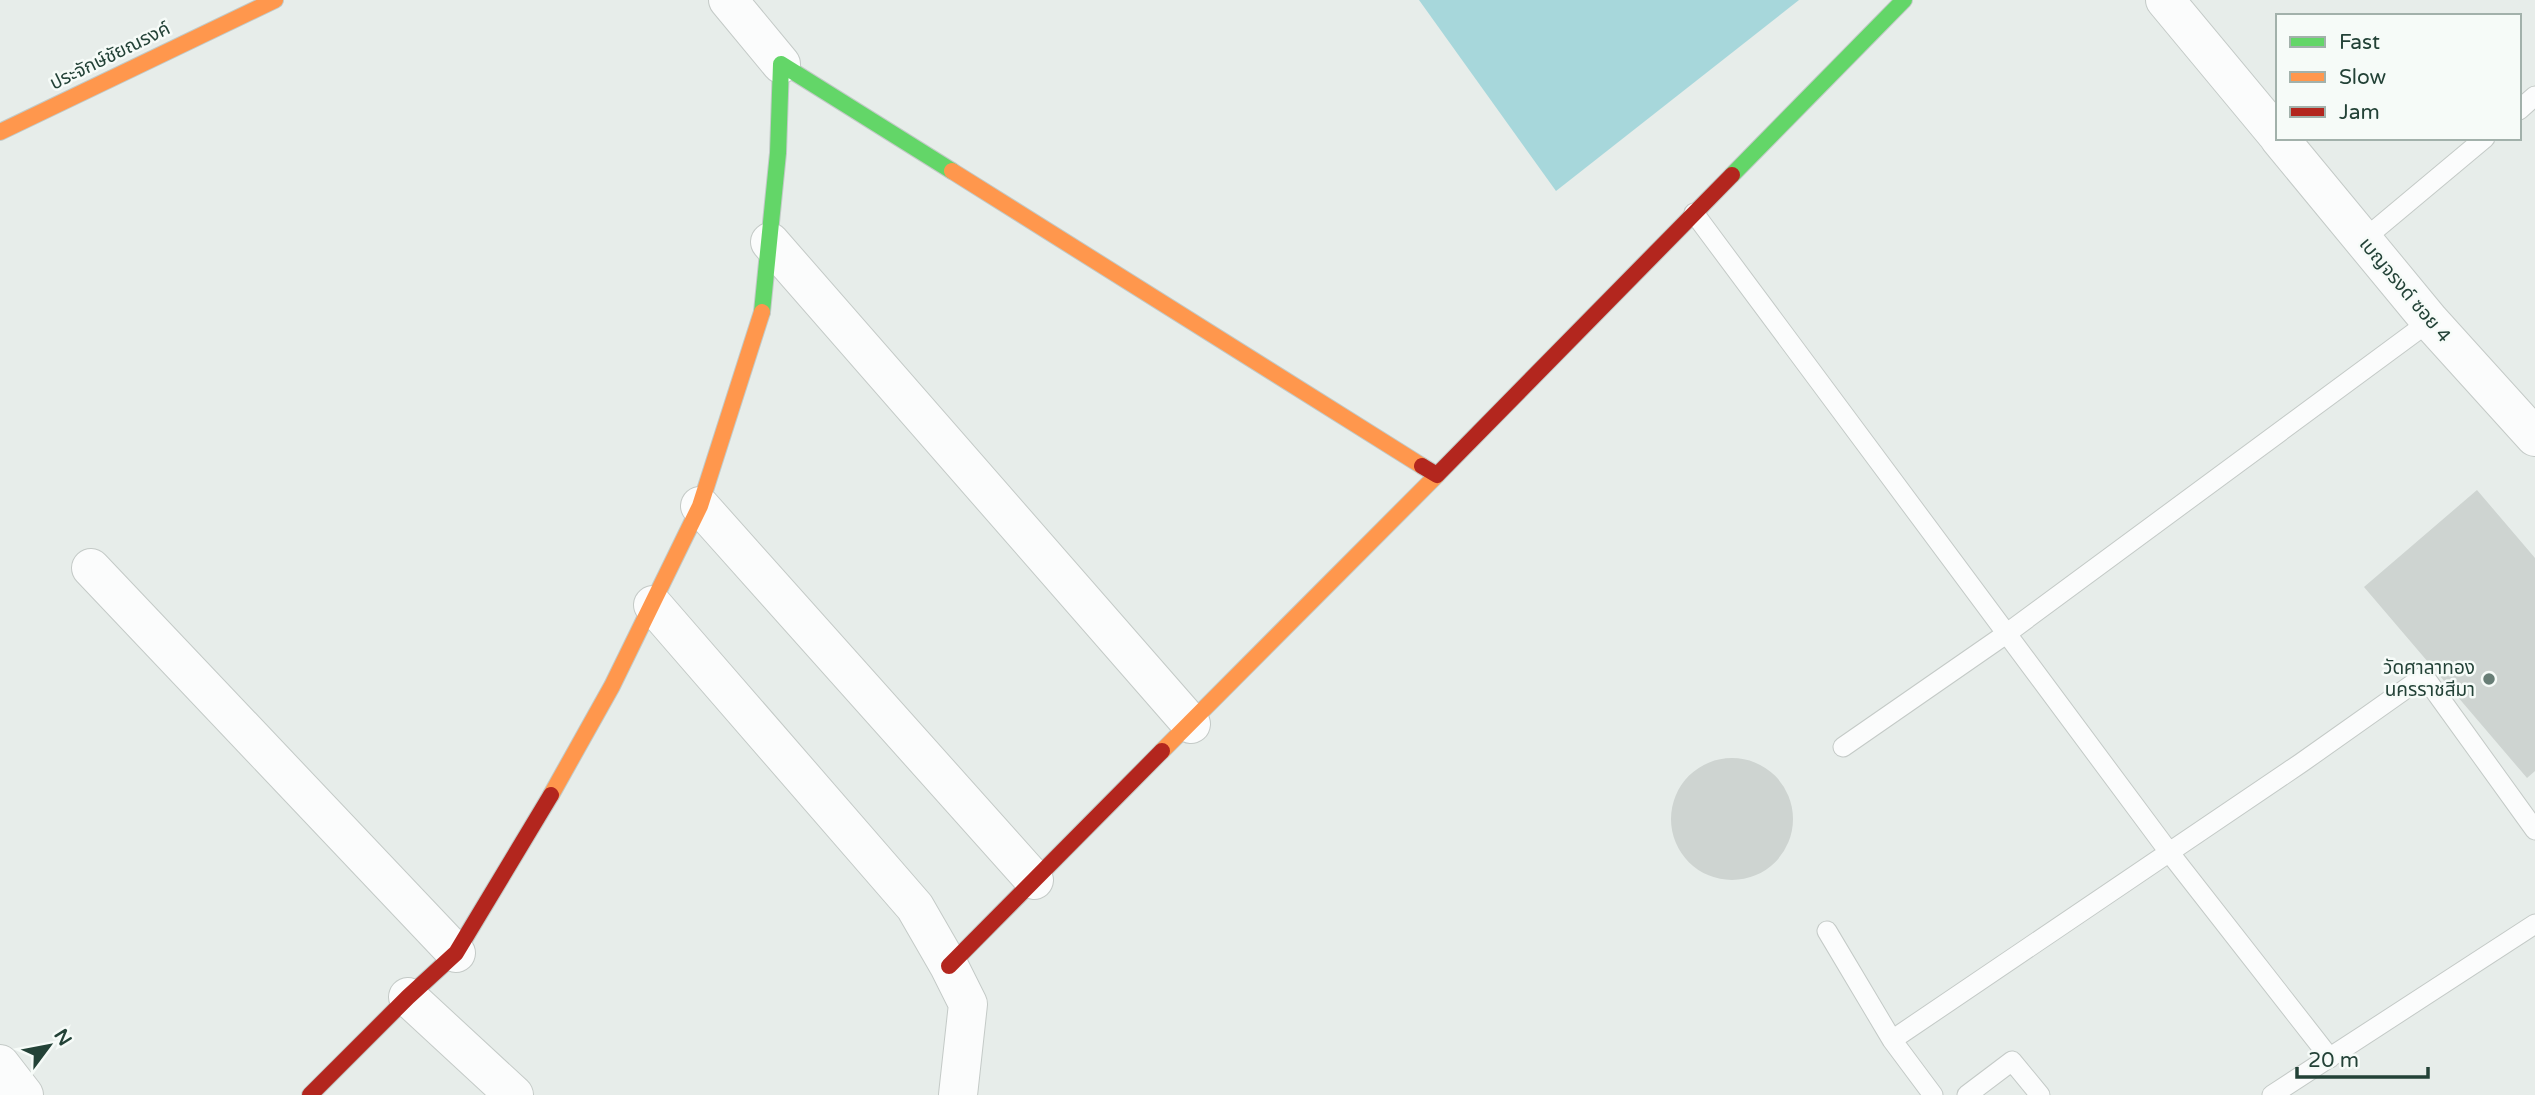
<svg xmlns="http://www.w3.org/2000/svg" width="2535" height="1095" font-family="'Varela Round','Noto Sans Thai',sans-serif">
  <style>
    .water { fill: #a7d7db }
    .building { fill: #ced4d1 }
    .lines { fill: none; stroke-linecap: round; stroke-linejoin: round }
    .lane-casing { stroke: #c4cac7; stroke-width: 21 }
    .street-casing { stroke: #c4cac7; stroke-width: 40 }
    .fast-casing { stroke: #c2cac7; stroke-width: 18 }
    .slow-casing { stroke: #c2cac7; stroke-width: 18 }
    .jam-casing { stroke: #c2cac7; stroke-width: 18 }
    .lane { stroke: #fbfcfc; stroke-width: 19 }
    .street { stroke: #fbfcfc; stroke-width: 38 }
    .fast { stroke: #63d668; stroke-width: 16 }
    .slow { stroke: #ff974d; stroke-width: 16 }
    .jam { stroke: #b3261e; stroke-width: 16 }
    .poi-dot { fill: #687e76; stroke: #f6fbf8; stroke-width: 2.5 }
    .labels { text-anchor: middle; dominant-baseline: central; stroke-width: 5; stroke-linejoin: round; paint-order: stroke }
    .street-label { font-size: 19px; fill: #234237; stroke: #f6fbf8 }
    .poi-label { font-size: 19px; fill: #234237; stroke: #f6fbf8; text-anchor: end }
  </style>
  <rect width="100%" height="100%" fill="#e7edea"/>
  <path class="water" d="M 1419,0 L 1799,0 L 1556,191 Z"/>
  <path class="building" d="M 2477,490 L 2535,558 L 2535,771 L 2527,778 L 2364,587 Z
    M1671 819a61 61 0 1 1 122 0a61 61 0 1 1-122 0Z"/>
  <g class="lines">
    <g class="lane-casing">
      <path id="lane" d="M 2519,110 L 2535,96
        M 1694,213 L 2169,852 L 2330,1058
        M 2363,240 L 2485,138
        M 1843,747 L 2006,634 L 2430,321
        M 1827,931 L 1892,1040 L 1933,1095
        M 1892,1040 L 2301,763 L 2424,676 L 2535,830
        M 1967,1095 L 2012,1061 L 2040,1095
        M 2272,1095 L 2535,924"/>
    </g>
    <g class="street-casing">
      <path id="street" d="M 728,0 L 781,64
        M 2165,0 L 2278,136
        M 2279,138 L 2430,321 L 2535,437
        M 770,242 L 1191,724
        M 700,506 L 1034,880
        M 91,568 L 456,953
        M 653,605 L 915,907 L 949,966 L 968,1004 L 958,1095
        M 408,997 L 514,1095
        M 0,1064 L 24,1095"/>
    </g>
    <g class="fast-casing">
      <path id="fast" d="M 1732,175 L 1904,0
        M 762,312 L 778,153 L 781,64 L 952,171"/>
    </g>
    <g class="slow-casing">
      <path id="slow" d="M 0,132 L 275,0
        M 952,171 L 1422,466
        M 1162,751 L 1437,475
        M 551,795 L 612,686 L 700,506 L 762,312"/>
    </g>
    <g class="jam-casing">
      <path id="jam" d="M 1422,466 L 1437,475 L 1732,175
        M 949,966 L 1162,751
        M 310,1095 L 408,997 L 456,953 L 551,795"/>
    </g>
    <use href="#lane" class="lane"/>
    <use href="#street" class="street"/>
    <use href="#fast" class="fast"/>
    <use href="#slow" class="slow"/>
    <use href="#jam" class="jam"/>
  </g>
  <circle class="poi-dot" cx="2489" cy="679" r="7"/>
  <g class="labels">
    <g class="street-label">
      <text transform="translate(110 56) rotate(-26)">ประจักษ์ชัยณรงค์</text>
      <text transform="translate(2405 290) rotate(50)">เบญจรงด์ ซอย 4</text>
    </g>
    <g class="poi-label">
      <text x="2475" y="668">วัดศาลาทอง<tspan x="2475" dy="22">นครราชสีมา</tspan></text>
    </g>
  </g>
  <rect x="2276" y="14" width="245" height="126" fill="#f6fbf8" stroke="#a2b1ab" stroke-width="2"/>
  <rect x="2290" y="37" width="35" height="10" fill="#63d668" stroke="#a2b1ab" stroke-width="2"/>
  <text x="2339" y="49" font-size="21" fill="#234237">Fast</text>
  <rect x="2290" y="72" width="35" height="10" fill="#ff974d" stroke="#a2b1ab" stroke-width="2"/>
  <text x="2339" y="84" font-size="21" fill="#234237">Slow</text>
  <rect x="2290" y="107" width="35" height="10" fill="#b3261e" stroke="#a2b1ab" stroke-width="2"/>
  <text x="2339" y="119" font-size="21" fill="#234237">Jam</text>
  <g transform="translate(49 1046) rotate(58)" stroke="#f6fbf8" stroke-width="5" paint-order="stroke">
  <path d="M0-5L12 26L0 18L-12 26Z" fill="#234237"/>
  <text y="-10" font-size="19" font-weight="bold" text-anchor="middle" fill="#234237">N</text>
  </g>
  <path d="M2297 1067v10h131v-10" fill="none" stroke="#234237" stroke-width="3.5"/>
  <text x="2308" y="1067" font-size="21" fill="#234237" stroke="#f6fbf8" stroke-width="5" paint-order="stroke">20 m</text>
</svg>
